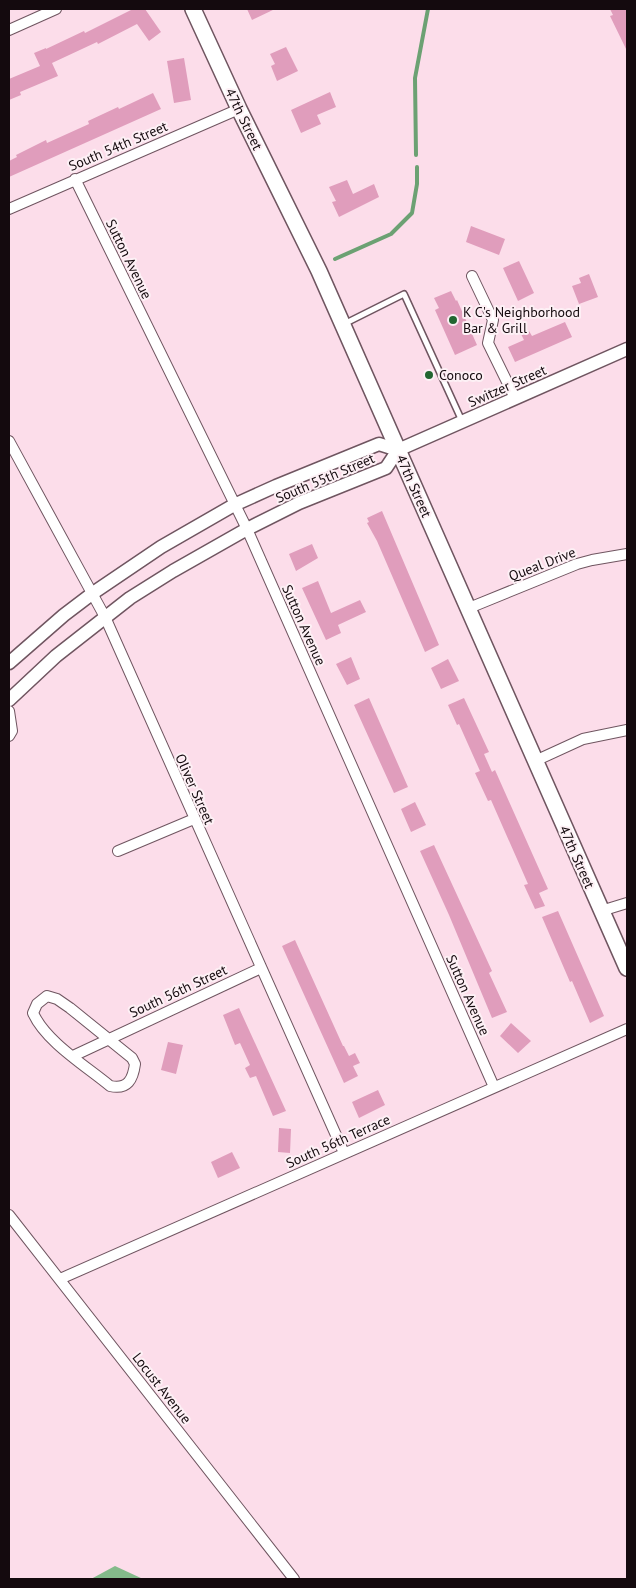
<svg xmlns="http://www.w3.org/2000/svg" width="636" height="1588" font-family="'PT Sans',sans-serif">
  <style>
    .forest { fill: #84ba8a }
    .lines { fill: none; stroke-linecap: round; stroke-linejoin: round }
    .stream { stroke: #6ca173; stroke-width: 4 }
    .building { fill: #e09dbc }
    .service-casing { stroke: #6f5560; stroke-width: 8 }
    .minor-casing { stroke: #6f5560; stroke-width: 12 }
    .tertiary-casing { stroke: #6f5560; stroke-width: 15 }
    .secondary-casing { stroke: #6f5560; stroke-width: 18 }
    .service { stroke: #fff; stroke-width: 5 }
    .minor { stroke: #fff; stroke-width: 10 }
    .tertiary { stroke: #fff; stroke-width: 12 }
    .secondary { stroke: #fff; stroke-width: 15 }
    .poi-dot { fill: #226631; stroke: #fdf0f5; stroke-width: 2 }
    .labels { text-anchor: middle; dominant-baseline: central; stroke-width: 4; stroke-linejoin: round; paint-order: stroke }
    .street-label { font-size: 14px; fill: #140a0e; stroke: #fdf0f5 }
    .poi-label { font-size: 14px; fill: #140a0e; stroke: #fdf0f5; text-anchor: start }
  </style>
  <rect width="100%" height="100%" fill="#fcddea"/>
  <path class="forest" d="M 115,1566 L 143,1579 L 91,1579 Z"/>
  <g class="lines">
    <path class="stream" d="M 416,155 L 415,78 L 428,9
      M 335,259 L 391,234 L 412,213 L 417,184 L 417,167"/>
  </g>
  <path class="building" d="M 133,9 L 145,9 L 161,32 L 149,41 L 137,24 L 98,44 L 97,42 L 52,63 L 58,76 L 20,92 L 21,95 L 9,100 L 9,79 L 40,66 L 34,53 L 46,48 L 46,49 L 84,31 L 85,33 Z
    M 247,9 L 275,9 L 252,20 Z
    M 610,9 L 627,9 L 627,51 L 610,16 L 613,15 Z
    M 286,47 L 298,71 L 277,81 L 271,66 L 275,64 L 270,54 Z
    M 184,58 L 191,100 L 174,103 L 167,61 Z
    M 330,92 L 336,107 L 317,115 L 321,124 L 301,133 L 291,110 Z
    M 153,93 L 161,109 L 9,177 L 9,161 L 17,157 L 16,155 L 46,140 L 47,143 L 89,124 L 88,121 L 118,107 L 119,109 Z
    M 347,180 L 353,194 L 374,184 L 379,197 L 339,217 L 332,202 L 336,201 L 329,187 Z
    M 471,226 L 505,239 L 499,255 L 466,242 Z
    M 519,261 L 534,293 L 518,301 L 503,268 Z
    M 589,274 L 598,297 L 579,304 L 572,286 L 581,283 L 579,278 Z
    M 451,291 L 456,301 L 457,300 L 477,345 L 455,355 L 435,310 L 439,308 L 434,298 Z
    M 565,322 L 572,337 L 515,362 L 508,347 L 524,340 L 521,334 L 529,331 L 532,336 Z
    M 382,511 L 439,645 L 425,652 L 377,541 L 367,523 L 369,522 L 367,518 Z
    M 312,544 L 318,558 L 296,571 L 289,554 Z
    M 318,581 L 331,613 L 360,600 L 366,612 L 338,625 L 341,633 L 326,640 L 302,588 Z
    M 351,657 L 360,679 L 347,685 L 336,664 Z
    M 448,659 L 459,681 L 441,689 L 431,668 Z
    M 369,698 L 408,787 L 394,793 L 354,705 Z
    M 464,698 L 489,752 L 484,754 L 492,772 L 495,770 L 548,889 L 539,893 L 545,906 L 535,909 L 524,885 L 528,884 L 491,800 L 488,801 L 475,773 L 480,771 L 459,724 L 457,725 L 448,705 Z
    M 415,802 L 426,825 L 411,832 L 401,809 Z
    M 434,845 L 492,971 L 489,973 L 507,1012 L 492,1018 L 449,915 L 420,851 Z
    M 558,911 L 604,1016 L 590,1023 L 572,981 L 570,982 L 542,917 Z
    M 295,940 L 343,1046 L 344,1046 L 349,1056 L 355,1053 L 360,1063 L 353,1066 L 358,1076 L 344,1083 L 282,946 Z
    M 239,1008 L 286,1111 L 273,1116 L 256,1076 L 250,1078 L 245,1068 L 250,1065 L 240,1043 L 235,1045 L 223,1015 Z
    M 511,1023 L 531,1041 L 518,1053 L 500,1036 Z
    M 168,1042 L 183,1045 L 176,1074 L 161,1070 Z
    M 378,1090 L 385,1105 L 359,1118 L 352,1102 Z
    M 279,1128 L 291,1129 L 290,1153 L 278,1152 Z
    M 232,1152 L 240,1168 L 218,1178 L 211,1162 Z"/>
  <g class="lines">
    <g class="service-casing">
      <path id="service" d="M 344,324 L 404,294 L 462,421"/>
    </g>
    <g class="minor-casing">
      <path id="minor" d="M 9,30 L 56,9
        M 75,179 L 247,529 L 494,1087
        M 9,209 L 239,109
        M 472,276 L 493,320 L 488,343 L 515,398
        M 9,441 L 105,617 L 344,1153
        M 469,608 L 577,564 L 592,560 L 627,554
        M 9,711 L 12,731 L 9,736
        M 535,761 L 583,739 L 627,730
        M 118,851 L 194,819
        M 601,911 L 627,903
        M 47,996 L 57,999 L 70,1008 L 132,1058 L 135,1064 C 133,1079 128,1090 110,1086 C 86,1066 46,1042 33,1013 L 37,1004 Z
        M 73,1056 L 261,968
        M 9,1215 L 294,1579
        M 60,1279 L 627,1029"/>
    </g>
    <g class="tertiary-casing">
      <path id="tertiary" d="M 398,450 L 627,349
        M 9,663 L 64,615 L 93,593 L 161,547 L 234,505 L 276,486 L 379,444 L 398,450
        M 9,700 L 56,656 L 130,598 L 173,571 L 247,529 L 299,503 L 386,468 L 398,450"/>
    </g>
    <g class="secondary-casing">
      <path id="secondary" d="M 193,9 L 239,109 L 319,271 L 627,968"/>
    </g>
    <use href="#service" class="service"/>
    <use href="#minor" class="minor"/>
    <use href="#tertiary" class="tertiary"/>
    <use href="#secondary" class="secondary"/>
  </g>
  <g class="poi-dot">
    <circle cx="453" cy="320" r="5"/>
    <circle cx="429" cy="375" r="5"/>
  </g>
  <g class="labels">
    <g class="street-label">
      <text transform="translate(244 119) rotate(64)">47th Street</text>
      <text transform="translate(118 146) rotate(-23)">South 54th Street</text>
      <text transform="translate(129 259) rotate(64)">Sutton Avenue</text>
      <text transform="translate(507 386) rotate(-24)">Switzer Street</text>
      <text transform="translate(325 478) rotate(-23)">South 55th Street</text>
      <text transform="translate(414 486) rotate(66)">47th Street</text>
      <text transform="translate(542 564) rotate(-21)">Queal Drive</text>
      <text transform="translate(304 625) rotate(66)">Sutton Avenue</text>
      <text transform="translate(195 789) rotate(66)">Oliver Street</text>
      <text transform="translate(577 857) rotate(66)">47th Street</text>
      <text transform="translate(178 991) rotate(-25)">South 56th Street</text>
      <text transform="translate(468 995) rotate(66)">Sutton Avenue</text>
      <text transform="translate(338 1141) rotate(-24)">South 56th Terrace</text>
      <text transform="translate(162 1388) rotate(52)">Locust Avenue</text>
    </g>
    <g class="poi-label">
      <text x="463" y="312">K C's Neighborhood<tspan x="463" dy="16">Bar &amp; Grill</tspan></text>
      <text x="439" y="375">Conoco</text>
    </g>
  </g>
  <rect width="636" height="1588" fill="none" stroke="#140a0e" stroke-width="20"/>
</svg>
